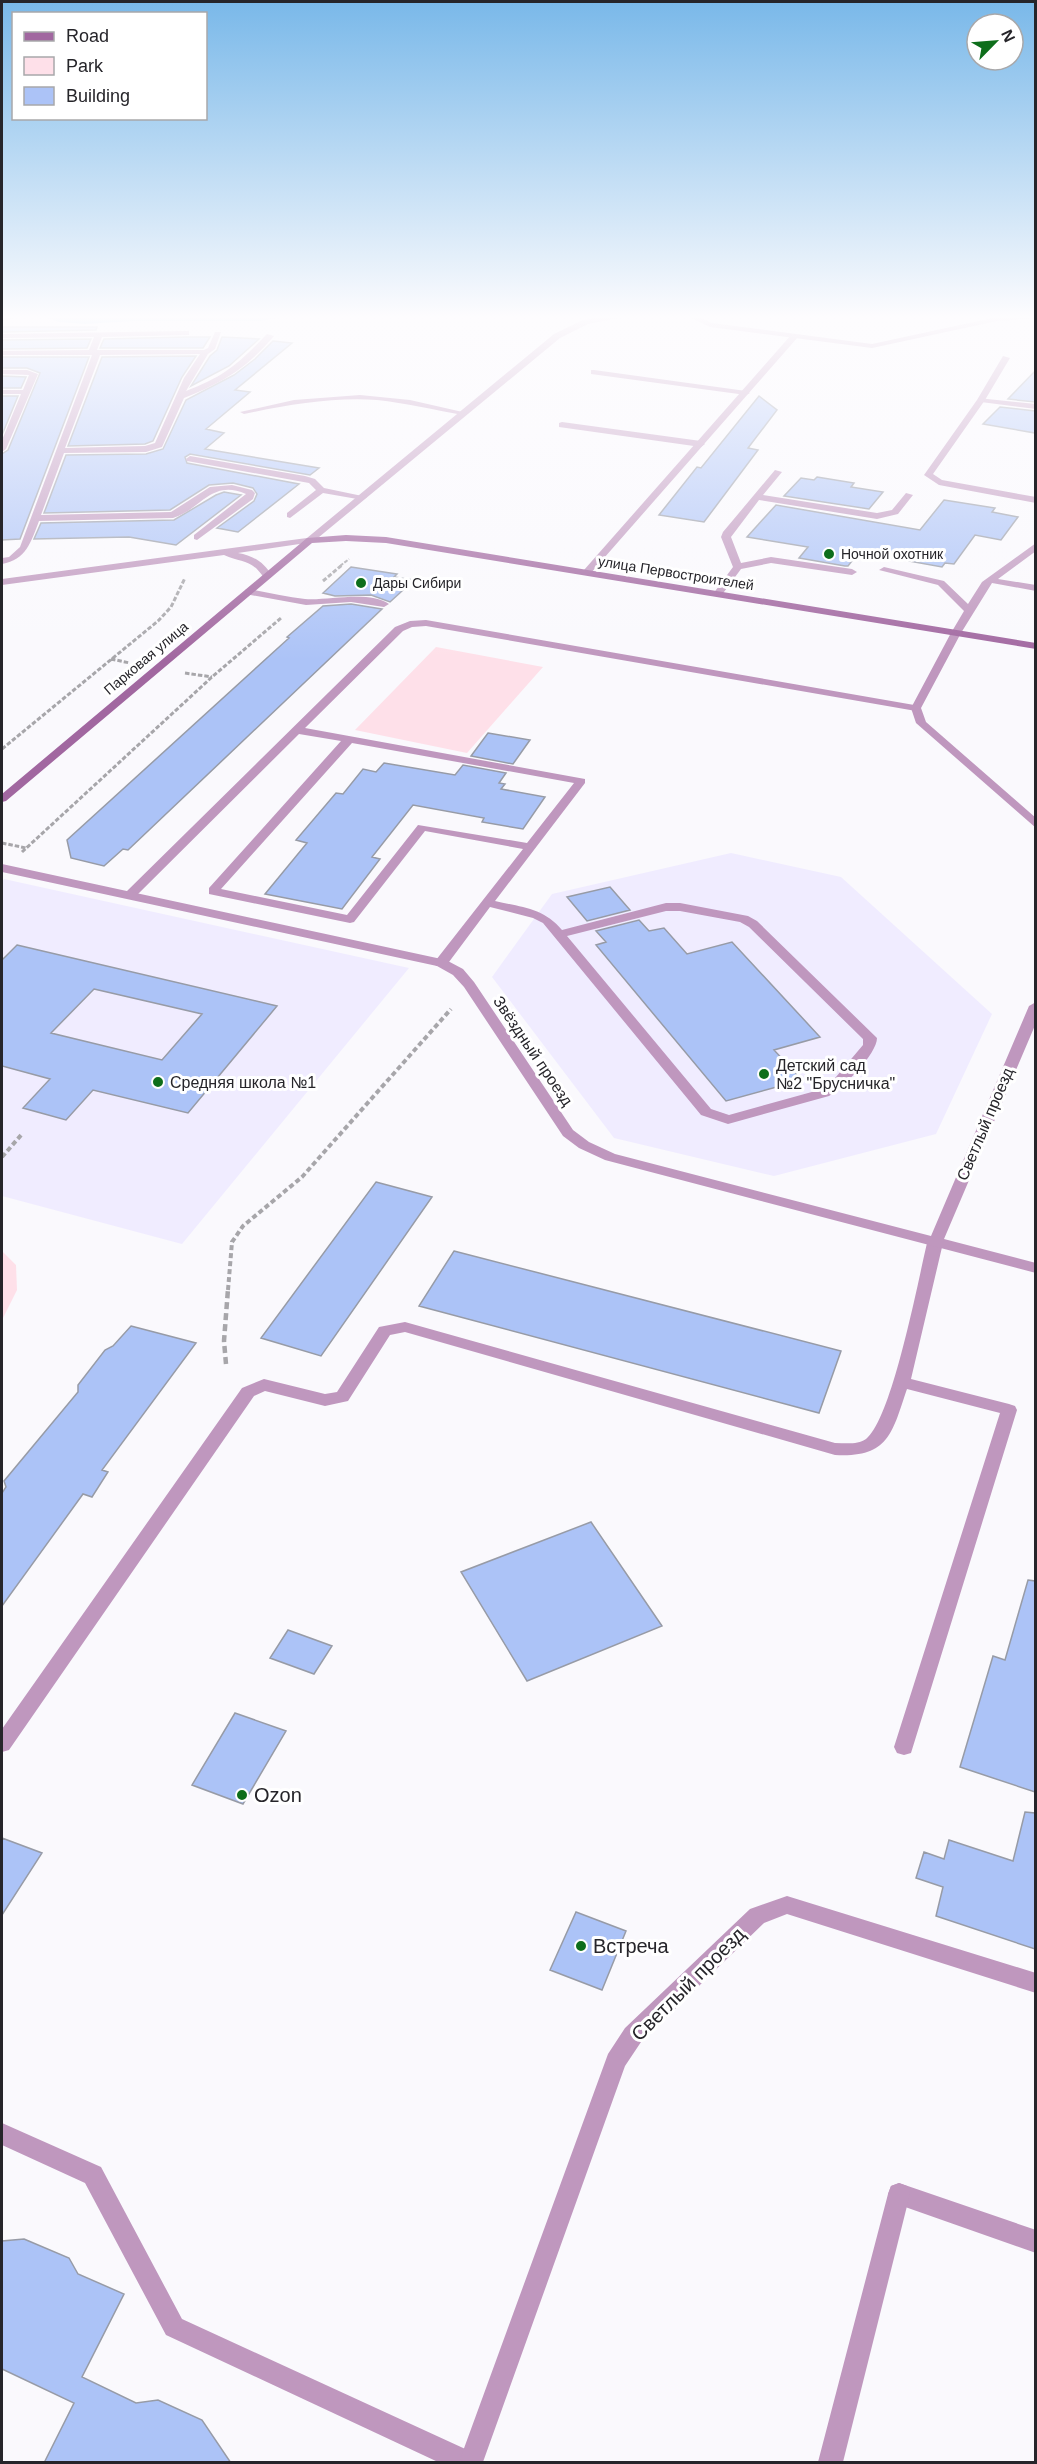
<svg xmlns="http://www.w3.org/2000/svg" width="1037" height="2464" font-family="Helvetica,sans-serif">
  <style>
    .built { fill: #f0ecff }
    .green { fill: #fee0e9 }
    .water { fill: #74beea }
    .building { fill: #acc3f7; stroke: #979ba6; stroke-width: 1.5; fill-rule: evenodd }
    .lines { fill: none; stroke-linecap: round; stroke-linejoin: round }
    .path-far3 { stroke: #a7a6aa; stroke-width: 2; stroke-dasharray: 4 1.5; stroke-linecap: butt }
    .path-far2 { stroke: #a7a6aa; stroke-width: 3; stroke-dasharray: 4.5 2; stroke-linecap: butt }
    .path-far1 { stroke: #a7a6aa; stroke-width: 4; stroke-dasharray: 5 3; stroke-linecap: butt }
    .path { stroke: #a7a6aa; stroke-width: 4.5; stroke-dasharray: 7 4; stroke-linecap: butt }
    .lane { fill: #bf97be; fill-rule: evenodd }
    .street { fill: #bf97be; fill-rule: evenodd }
    .secondary { fill: #a167a0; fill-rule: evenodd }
    .poi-dot { fill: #0e6e1b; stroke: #fff; stroke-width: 2 }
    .labels { text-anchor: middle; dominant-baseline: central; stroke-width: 6; stroke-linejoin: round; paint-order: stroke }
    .far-poi-label { font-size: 14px; fill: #26252a; stroke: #fff; text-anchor: start }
    .far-street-label { font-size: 14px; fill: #26252a; stroke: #fff }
    .street-label { font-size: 16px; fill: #26252a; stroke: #fff }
    .poi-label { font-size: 16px; fill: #26252a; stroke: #fff; text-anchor: start }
    .near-poi-label { font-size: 20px; fill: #26252a; stroke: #fff; text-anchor: start }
    .near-street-label { font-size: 20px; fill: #26252a; stroke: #fff }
  </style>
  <rect width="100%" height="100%" fill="#faf9fd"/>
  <path class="built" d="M 731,853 L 841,877 L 992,1014 L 936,1134 L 774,1176 L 614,1138 L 492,977 L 552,894 Z
    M 4,879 L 409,968 L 182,1244 L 2,1196 L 2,882 Z"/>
  <path class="green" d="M 436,647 L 543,667 L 467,753 L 355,730 Z
    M 2,1251 L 16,1265 L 17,1290 L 2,1320 Z"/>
  <path class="water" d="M 41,315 L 296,315 L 260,321 L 134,321 L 85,324 L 59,322 Z"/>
  <path class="building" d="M 2,327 L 97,327 L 96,330 L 2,332 Z
    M 186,337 L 210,337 L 203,348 L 100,348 L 104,339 Z
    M 222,337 L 259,339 L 229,366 L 191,386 L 210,356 L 217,350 Z
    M 91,339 L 87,348 L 2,349 L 2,340 Z
    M 273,341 L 292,343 L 235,390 L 250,392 L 206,429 L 224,433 L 205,449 L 319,468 L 310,475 L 190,454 L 185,457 L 187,463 L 299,484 L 238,532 L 217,528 L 254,501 L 257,494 L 253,488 L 233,483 L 209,485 L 170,510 L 44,513 L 66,455 L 146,454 L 163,449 L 186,400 L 234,375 L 255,359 Z
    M 196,356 L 182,377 L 153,441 L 145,444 L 68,446 L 102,357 Z
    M 2,357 L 89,357 L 20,539 L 2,540 L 2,454 L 8,450 L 40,373 L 27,368 L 2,368 Z
    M 1035,371 L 1035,402 L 1008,399 Z
    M 2,376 L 26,377 L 21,388 L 2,388 Z
    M 2,396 L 18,396 L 2,435 Z
    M 759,396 L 777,410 L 748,448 L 758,450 L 704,522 L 659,515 L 697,467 L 701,468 Z
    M 1000,407 L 1035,411 L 1035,433 L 983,424 Z
    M 817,477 L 854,483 L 851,487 L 883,492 L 869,509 L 784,496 L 801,478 L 814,480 Z
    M 224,492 L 241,495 L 176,545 L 129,537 L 34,539 L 41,523 L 174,520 L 216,495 Z
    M 944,500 L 995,508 L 992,512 L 1018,517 L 1001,540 L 975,535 L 954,564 L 945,563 L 942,567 L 859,552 L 848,566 L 845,566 L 799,558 L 808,547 L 747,537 L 776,505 L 920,530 Z
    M 351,567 L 397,574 L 394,577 L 414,580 L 390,602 L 371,595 L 335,596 L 323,593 Z
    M 351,604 L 382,609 L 128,850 L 123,849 L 104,866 L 71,858 L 67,840 L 289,638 L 287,637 L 323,606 Z
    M 488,733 L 530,740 L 513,764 L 471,756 Z
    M 384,763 L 455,775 L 463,765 L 506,773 L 499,783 L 505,784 L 501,789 L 545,797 L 523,829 L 482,822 L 484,818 L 413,805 L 372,857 L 380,859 L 342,909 L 265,894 L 307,843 L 296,840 L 336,793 L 343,794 L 363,769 L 376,772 Z
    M 610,887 L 630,910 L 587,921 L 567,897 Z
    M 639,920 L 649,931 L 664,928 L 687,954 L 732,942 L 820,1037 L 774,1050 L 802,1080 L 726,1101 L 596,945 L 606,942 L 596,931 Z
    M 17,945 L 277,1006 L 188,1113 L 93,1090 L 66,1120 L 23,1108 L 50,1079 L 2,1066 L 2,960 ZM 94,989 L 202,1014 L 162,1060 L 51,1033 Z
    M 376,1182 L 432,1197 L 321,1356 L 261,1338 Z
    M 454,1251 L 841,1351 L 819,1413 L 419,1306 Z
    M 131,1326 L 196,1343 L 102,1470 L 108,1472 L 92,1497 L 83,1494 L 2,1606 L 2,1493 L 6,1487 L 4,1481 L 78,1392 L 78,1385 L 105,1350 L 113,1346 Z
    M 591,1522 L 662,1626 L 527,1681 L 461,1572 Z
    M 1028,1580 L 1035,1581 L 1035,1792 L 960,1767 L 993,1656 L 1005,1660 Z
    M 288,1630 L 332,1646 L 314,1674 L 270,1658 Z
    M 235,1713 L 286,1731 L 243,1804 L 192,1785 Z
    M 1025,1812 L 1035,1813 L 1035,1949 L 936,1916 L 943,1887 L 916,1878 L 924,1852 L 944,1859 L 949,1840 L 1013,1861 Z
    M 2,1838 L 42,1853 L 2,1915 Z
    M 576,1912 L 626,1931 L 602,1990 L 550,1970 Z
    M 24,2239 L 69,2258 L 78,2274 L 124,2294 L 82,2377 L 136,2403 L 158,2400 L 202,2420 L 231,2463 L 44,2463 L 74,2403 L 2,2369 L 2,2241 Z"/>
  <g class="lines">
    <path class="path-far3" d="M 340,566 L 349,559"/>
    <path class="path-far2" d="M 323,581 L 342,565
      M 111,659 L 130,663
      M 185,673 L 212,677
      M 2,749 L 158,621 L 171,607 L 185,578
      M 2,843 L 26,848
      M 22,852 L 212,677 L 281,618"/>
    <path class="path-far1" d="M 2,1157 L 22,1134
      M 228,1290 L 232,1242 L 243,1226 L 302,1177 L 451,1009"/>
    <path class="path" d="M 226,1364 L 224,1341 L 228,1289"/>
    <path class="lane" d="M 685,315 L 695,315 L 712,323 L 872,344 L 997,317 L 1036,315 L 1036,318 L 997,321 L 872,348 L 710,327 Z
      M 2,317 L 15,319 L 2,321 Z
      M 186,331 L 189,331 L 189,335 L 102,337 L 97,350 L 204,350 L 208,348 L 215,332 L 221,332 L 215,349 L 208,354 L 186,391 C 225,376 238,364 267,334 L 274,336 C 246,369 223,382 184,398 L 162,447 L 146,452 L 64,453 L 41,515 L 171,512 L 210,487 L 232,485 L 252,490 L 255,493 L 253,499 L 197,540 L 194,539 L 194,535 L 246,494 C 211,479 202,509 173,518 L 39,521 C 31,542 26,560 2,564 L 2,558 L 9,557 L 20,547 L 92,355 L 2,355 L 2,351 L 89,350 L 94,337 L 2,338 L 2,334 ZM 200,354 L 184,378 L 155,443 L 145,446 L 65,448 L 100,355 Z
      M 1003,356 L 1010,358 L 985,400 L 933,474 L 942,480 L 1036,497 L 1036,503 L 939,485 L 924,475 L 977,400 Z
      M 2,370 L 27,370 L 38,374 L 6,449 L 2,452 L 2,440 L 21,394 L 2,394 L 2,390 L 23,390 L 29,375 L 2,374 Z
      M 594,370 L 746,391 L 750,393 L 746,395 L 591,374 L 591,370 Z
      M 360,395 L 410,400 L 467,413 L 463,415 C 434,410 406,403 377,400 C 332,397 288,405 244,414 L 240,412 L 294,400 Z
      M 562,422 L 701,441 L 705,444 L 701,447 L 559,427 L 559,423 Z
      M 190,456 L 305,476 L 315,479 L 324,488 L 367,497 L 363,500 L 323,493 L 290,518 L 287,517 L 287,513 L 316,490 L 309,483 L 187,461 L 186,459 Z
      M 775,470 L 782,472 L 763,495 L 877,513 L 892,510 L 906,493 L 913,495 L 898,514 L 877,519 L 759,500 L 731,537 L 741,563 L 771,557 L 852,569 L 857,572 L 852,575 L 771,563 L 741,569 L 721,596 L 715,596 L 713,594 L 733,567 L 721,537 L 723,532 Z
      M 1036,543 L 1036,551 L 998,579 L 1036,585 L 1036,591 L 992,583 L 961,633 L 956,636 L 951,633 L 964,611 L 938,585 L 879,570 L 884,567 L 944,581 L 968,604 L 982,582 Z
      M 248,589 C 267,592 286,597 305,599 C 327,601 369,590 389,604 L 384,607 L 351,602 L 306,605 L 245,594 L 245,590 Z
      M 426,620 L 920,706 L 920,710 L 916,711 L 426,626 L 412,627 L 403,631 L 305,728 L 585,779 L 585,783 L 495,901 C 521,907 544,908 562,930 L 666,903 L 680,903 L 748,916 L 757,921 L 877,1038 C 877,1054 843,1088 829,1096 L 728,1124 L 701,1115 L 543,923 L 533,918 L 490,907 L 446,966 L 436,966 L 435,963 L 436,960 L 523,849 L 425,831 L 354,922 L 350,923 L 209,894 L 209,888 L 341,741 L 299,734 L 135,897 L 127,897 L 127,891 L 395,627 L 410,621 ZM 352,743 L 574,783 L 527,843 L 418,825 L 347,915 L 221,889 ZM 666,911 L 680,911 L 740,922 L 749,927 L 863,1039 L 863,1045 L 830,1084 L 819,1090 L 729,1115 L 711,1109 L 567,936 Z
      M 935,1238 L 943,1243 L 911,1379 L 1009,1404 L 1015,1406 L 1017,1410 L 911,1753 L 904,1755 L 897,1753 L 894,1747 L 1000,1413 L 907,1389 C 892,1433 889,1458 835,1455 L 405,1332 L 390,1335 L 348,1401 L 325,1406 L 265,1391 L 254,1396 L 9,1750 L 2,1752 L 2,1729 L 242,1388 L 264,1379 L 325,1394 L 337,1392 L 379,1327 L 405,1322 L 835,1443 C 846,1443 857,1445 866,1439 C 892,1419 918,1281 927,1243 Z
      M 2,2123 L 101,2167 L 182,2319 L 474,2453 L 477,2462 L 438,2462 L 166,2335 L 85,2183 L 2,2145 Z
      M 899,2183 L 1036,2230 L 1036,2253 L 891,2202 L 888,2194 L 891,2186 Z"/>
    <path class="street" d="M 615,315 L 636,315 L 588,324 L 560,338 L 313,542 L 238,553 C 254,556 264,562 272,576 L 270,578 L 264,578 C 251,558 241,563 224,555 L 2,585 L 2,579 L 307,538 L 554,334 L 583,320 Z
      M 791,335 L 798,337 L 590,574 L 584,574 L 584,570 Z
      M 978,398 L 1036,404 L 1036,409 L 981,402 L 978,402 Z
      M 952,631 L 961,633 L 921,708 L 926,722 L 1036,818 L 1036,828 L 916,723 L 911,708 Z
      M 2,864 L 446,960 L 463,969 L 474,982 L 573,1130 L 589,1142 L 615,1154 L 931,1236 L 1029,1006 L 1036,1002 L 1036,1023 L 944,1239 L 1036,1263 L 1036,1273 L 605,1160 L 579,1148 L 563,1136 L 464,987 L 453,975 L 437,966 L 2,872 Z
      M 787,1896 L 1036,1973 L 1036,1993 L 787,1914 L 764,1923 L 641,2042 L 625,2066 L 483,2462 L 459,2462 L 608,2054 L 625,2028 L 750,1909 Z
      M 899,2183 L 907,2186 L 910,2194 L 843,2462 L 818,2462 L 888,2194 L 891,2186 Z"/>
    <path class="secondary" d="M 346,535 L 386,537 L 1036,643 L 1036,649 L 386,543 L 346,541 L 312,543 L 6,801 L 2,802 L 2,794 L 307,538 Z"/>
  </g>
  <linearGradient id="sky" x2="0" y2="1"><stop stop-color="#79b8e9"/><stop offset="0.48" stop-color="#fdfcfe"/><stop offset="1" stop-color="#fdfcfe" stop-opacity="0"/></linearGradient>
  <rect width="1037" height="660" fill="url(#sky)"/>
  <g class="poi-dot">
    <circle cx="829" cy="554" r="6"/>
    <circle cx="361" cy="583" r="6"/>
    <circle cx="764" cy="1074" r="6"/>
    <circle cx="158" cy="1082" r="6"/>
    <circle cx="242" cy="1795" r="6"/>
    <circle cx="581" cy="1946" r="6"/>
  </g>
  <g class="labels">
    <g class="far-poi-label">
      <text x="841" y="554">Ночной охотник</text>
      <text x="373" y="583">Дары Сибири</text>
    </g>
    <g class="far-street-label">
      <text transform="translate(676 573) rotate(9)">улица Первостроителей</text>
      <text transform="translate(146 658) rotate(-40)">Парковая улица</text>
    </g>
    <g class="street-label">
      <text transform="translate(533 1051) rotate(56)">Звёздный проезд</text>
      <text transform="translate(985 1124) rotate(-67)">Светлый проезд</text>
    </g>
    <g class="poi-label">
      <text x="776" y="1065">Детский сад<tspan x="776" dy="18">№2 "Брусничка"</tspan></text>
      <text x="170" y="1082">Средняя школа №1</text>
    </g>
    <g class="near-poi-label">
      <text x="254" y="1795">Ozon</text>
      <text x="593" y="1946">Встреча</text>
    </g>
    <g class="near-street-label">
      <text transform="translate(688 1984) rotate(-45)">Светлый проезд</text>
    </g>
  </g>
  <rect width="1037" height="2464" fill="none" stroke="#26252a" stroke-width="6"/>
  <rect x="12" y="12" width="195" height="108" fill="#ffffff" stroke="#a8a8aa" stroke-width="1.5"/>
  <rect x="24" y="32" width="30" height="9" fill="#a167a0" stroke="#a8a8aa" stroke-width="1.5"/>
  <text x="66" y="42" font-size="18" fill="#26252a">Road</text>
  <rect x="24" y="57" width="30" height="18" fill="#fee0e9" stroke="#a8a8aa" stroke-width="1.5"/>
  <text x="66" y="72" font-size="18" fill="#26252a">Park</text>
  <rect x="24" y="87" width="30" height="18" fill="#acc3f7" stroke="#a8a8aa" stroke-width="1.5"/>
  <text x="66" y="102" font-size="18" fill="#26252a">Building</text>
  <g transform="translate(995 42) rotate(65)"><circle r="28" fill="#ffffff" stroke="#a8a8aa" stroke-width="1.5"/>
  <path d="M0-4.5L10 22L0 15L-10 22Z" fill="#0e6e1b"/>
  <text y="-9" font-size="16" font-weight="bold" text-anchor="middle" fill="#26252a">N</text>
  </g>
</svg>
